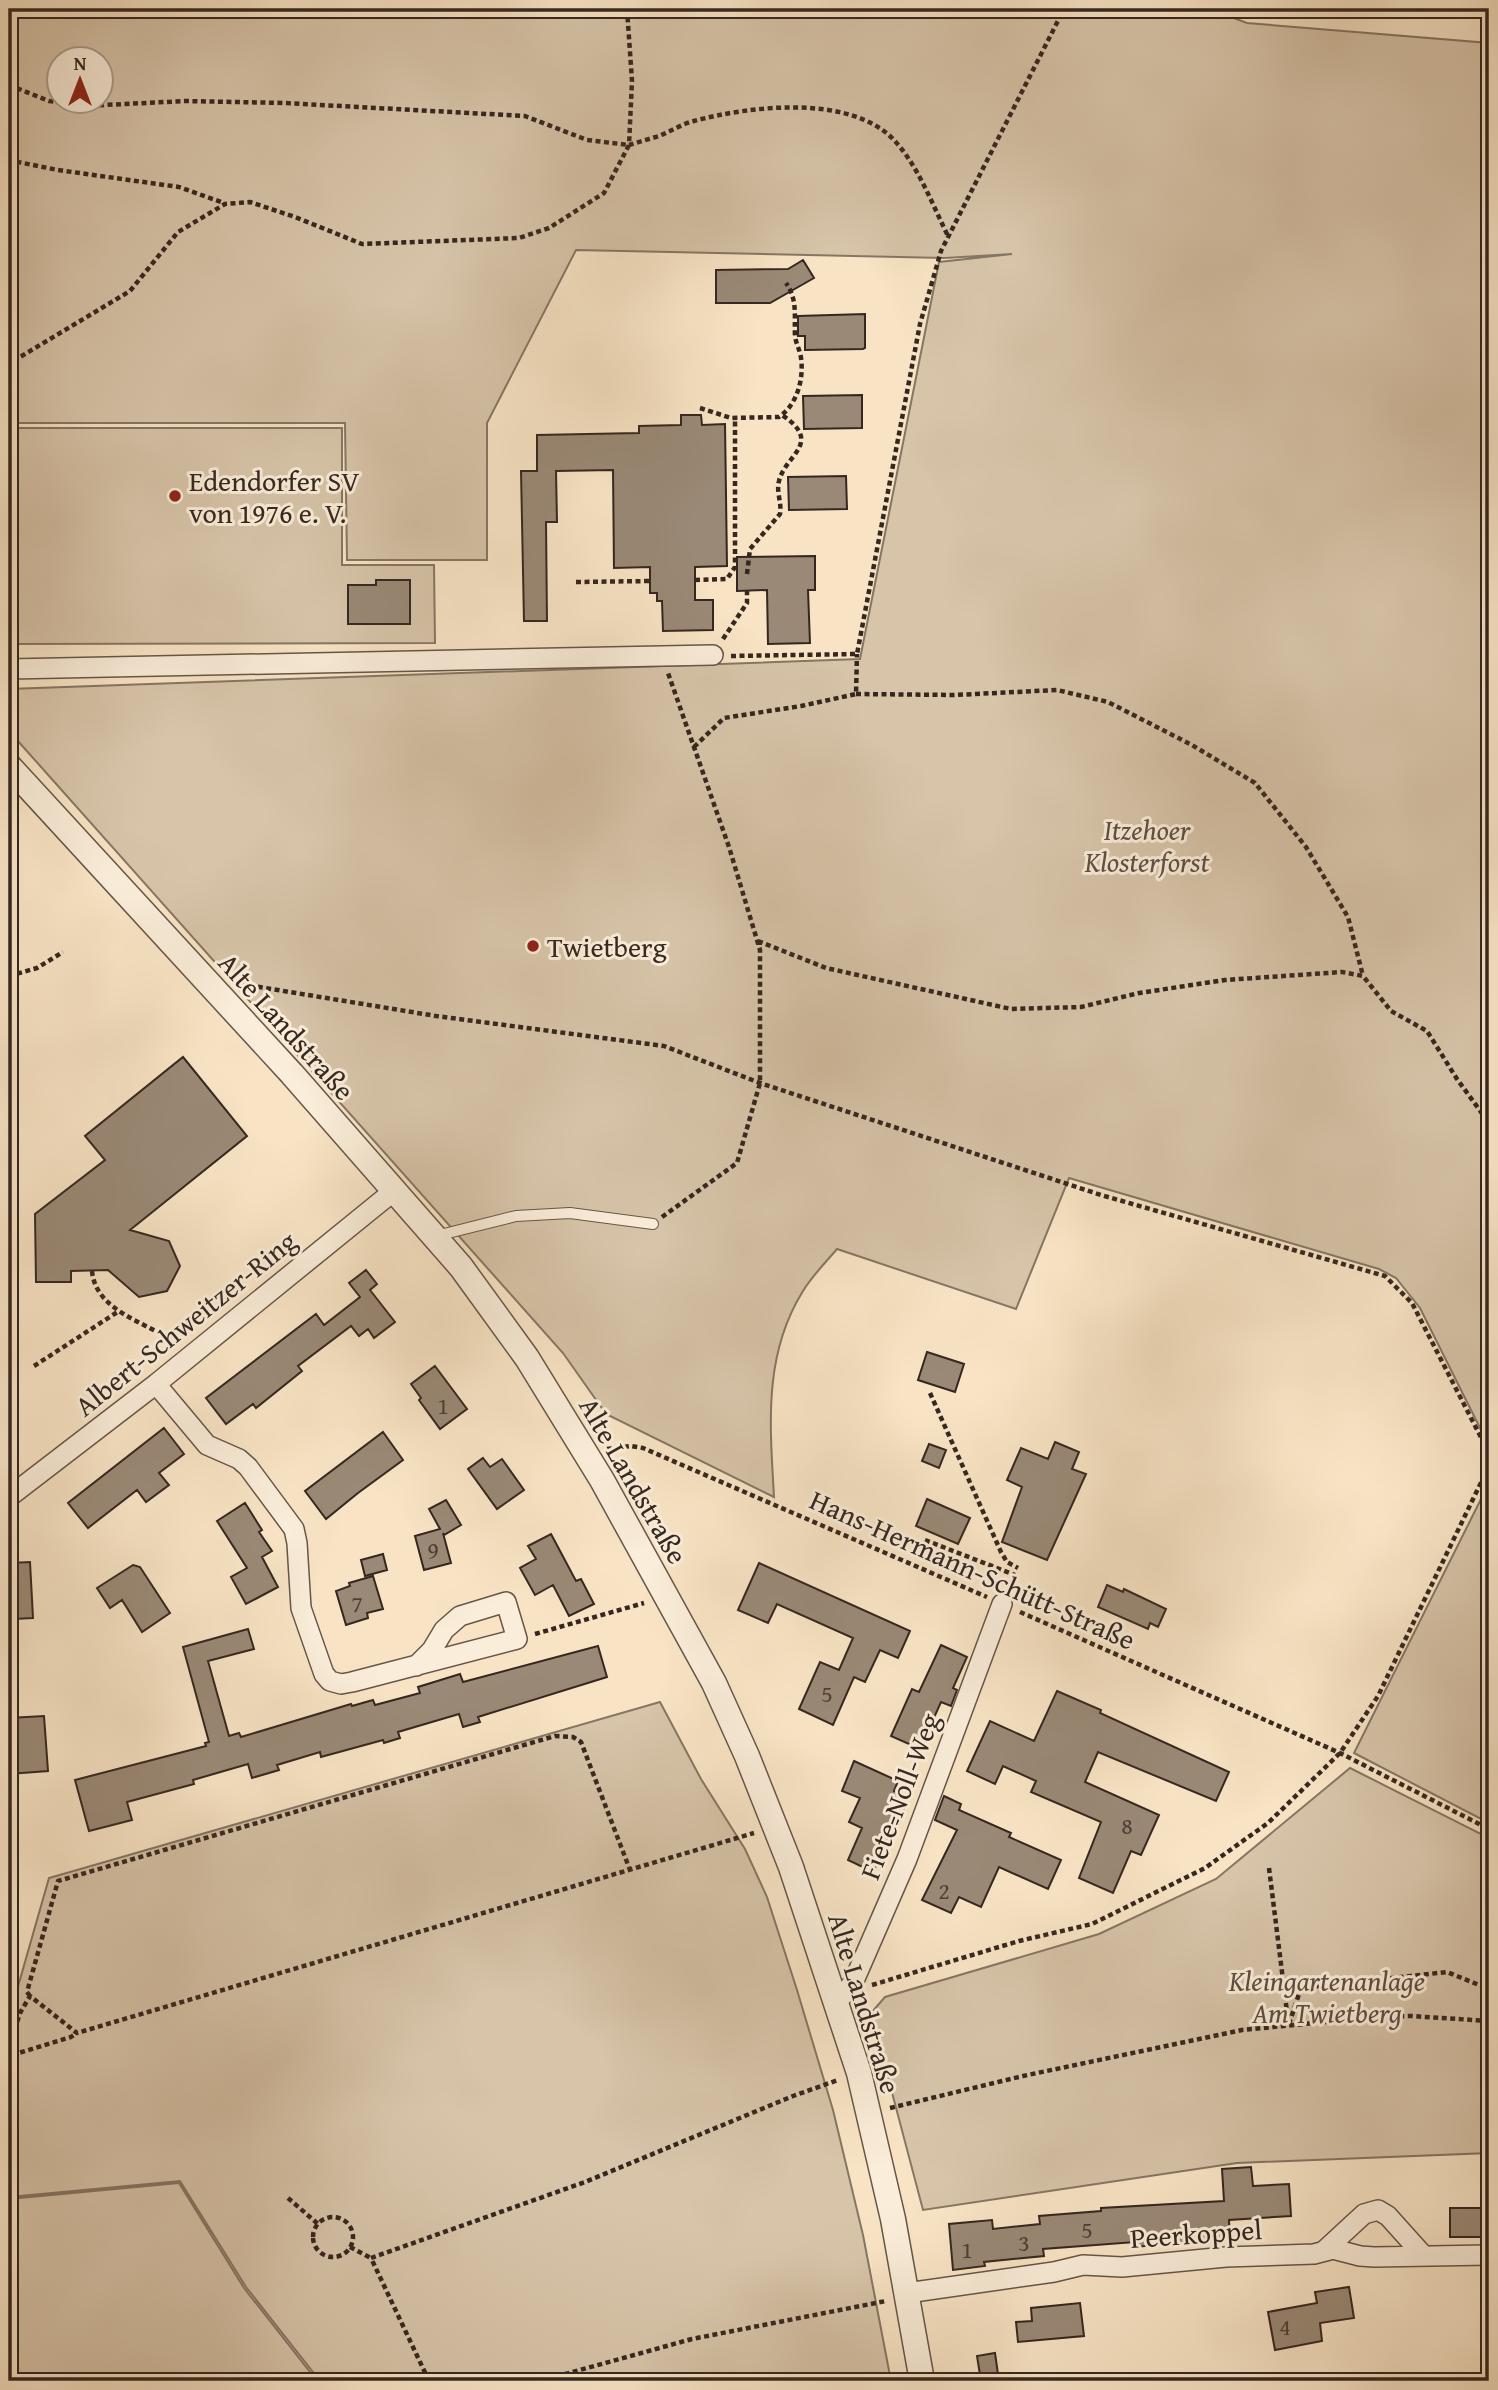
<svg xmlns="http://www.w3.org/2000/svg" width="1498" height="2390" font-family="'Gentium Book Plus',serif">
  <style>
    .green { fill: #d7c4a9; stroke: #867664; stroke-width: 2; fill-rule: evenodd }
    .building { fill: #9a8976; stroke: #352720; stroke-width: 2 }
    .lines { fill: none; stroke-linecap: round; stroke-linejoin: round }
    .service-casing { stroke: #665649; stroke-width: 12 }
    .minor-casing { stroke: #665649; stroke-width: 22 }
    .tertiary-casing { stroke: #665649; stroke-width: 27 }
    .path { stroke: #352720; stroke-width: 4.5; stroke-dasharray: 5 3.5; stroke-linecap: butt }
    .service { stroke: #faedd9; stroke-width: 10 }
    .minor { stroke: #faedd9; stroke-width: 19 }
    .tertiary { stroke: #faedd9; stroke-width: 24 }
    .poi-dot { fill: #8f2418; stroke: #faedd9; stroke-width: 2.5 }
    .labels { text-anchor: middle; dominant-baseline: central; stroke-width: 6; stroke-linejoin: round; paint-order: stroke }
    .number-label { font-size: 24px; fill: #4e4036 }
    .poi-label { font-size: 28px; fill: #352720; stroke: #faedd9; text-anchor: start }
    .park-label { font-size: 28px; font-style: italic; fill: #5e4e42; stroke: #faedd9 }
    .street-label { font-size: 28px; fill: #352720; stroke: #faedd9 }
  </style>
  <rect width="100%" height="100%" fill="#f8e4c5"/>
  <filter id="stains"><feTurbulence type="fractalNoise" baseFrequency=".00286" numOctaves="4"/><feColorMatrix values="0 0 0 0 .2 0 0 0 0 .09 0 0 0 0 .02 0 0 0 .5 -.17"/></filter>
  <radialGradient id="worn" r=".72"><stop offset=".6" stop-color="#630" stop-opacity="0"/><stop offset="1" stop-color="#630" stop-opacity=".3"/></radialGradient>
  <path class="green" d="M 9,9 L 1210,9 L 1247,23 L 1489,43 L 1489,1446 L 1420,1308 L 1396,1278 L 1379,1269 L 1069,1178 L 1016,1309 L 837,1249 C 826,1262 812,1276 803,1291 C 763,1355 770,1425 774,1497 L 606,1414 L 563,1353 L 9,731 L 9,689 L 860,659 L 939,262 L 1012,254 L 945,258 L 576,250 L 487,423 L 487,560 L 347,560 L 345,423 L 9,423 ZM 60,60 L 102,60 L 102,102 L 60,102 Z
    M 9,428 L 342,428 L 342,565 L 434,565 L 435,643 L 9,644 Z
    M 1489,1483 L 1489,1823 L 1354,1753 Z
    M 660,1702 L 701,1779 L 745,1849 L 767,1897 L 797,1990 L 833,2110 L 863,2235 L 891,2381 L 320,2381 L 246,2287 L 180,2181 L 9,2197 L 9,2018 L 49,1878 Z
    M 1350,1768 L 1489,1838 L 1489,2153 L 1237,2163 L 923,2210 L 871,2013 L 885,1997 L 1099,1934 L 1216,1879 Z
    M 179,2183 L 244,2288 L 317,2381 L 9,2381 L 9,2199 Z"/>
  <path class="building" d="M 803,260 L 814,278 L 770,303 L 716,303 L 716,270 L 788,269 Z
    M 865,314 L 865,348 L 863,349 L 805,350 L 805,336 L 798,336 L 798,316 Z
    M 862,395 L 862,428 L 804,429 L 803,396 Z
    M 681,415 L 701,415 L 702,425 L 725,424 L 727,566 L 695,567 L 695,600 L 713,600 L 713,630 L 663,631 L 662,601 L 657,601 L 657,593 L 650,593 L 650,567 L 614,568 L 613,470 L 556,471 L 557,522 L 546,522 L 547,621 L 524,621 L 521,471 L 537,471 L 537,435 L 639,433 L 639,426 L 681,425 Z
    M 846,476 L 847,509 L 789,510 L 788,477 Z
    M 815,556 L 815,590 L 808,590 L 810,643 L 768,644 L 767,590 L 737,591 L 737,557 Z
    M 376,580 L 410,580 L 410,624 L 348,624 L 348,585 L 376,585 Z
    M 183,1057 L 247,1136 L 130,1230 L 169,1241 L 180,1266 L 167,1291 L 139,1297 L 108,1270 L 71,1271 L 71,1282 L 36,1282 L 35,1214 L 105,1160 L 85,1136 Z
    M 366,1270 L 377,1284 L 370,1290 L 395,1322 L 374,1338 L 368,1329 L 359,1336 L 351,1326 L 298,1366 L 302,1371 L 256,1408 L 253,1404 L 226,1424 L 206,1398 L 316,1314 L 324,1325 L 360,1297 L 349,1283 Z
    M 927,1352 L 964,1364 L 955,1392 L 918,1380 Z
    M 435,1366 L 467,1409 L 440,1429 L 419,1400 L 421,1398 L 411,1384 Z
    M 164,1428 L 184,1454 L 159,1473 L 169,1485 L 146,1502 L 137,1490 L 88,1528 L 68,1503 Z
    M 383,1432 L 403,1460 L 358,1493 L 326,1519 L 305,1491 Z
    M 1055,1442 L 1079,1452 L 1072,1469 L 1086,1474 L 1047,1560 L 1002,1542 L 1022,1487 L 1007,1480 L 1021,1448 L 1048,1459 Z
    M 929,1444 L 946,1450 L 939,1468 L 922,1461 Z
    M 483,1458 L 490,1467 L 502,1459 L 524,1490 L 497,1509 L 468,1469 Z
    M 927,1499 L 970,1518 L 958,1544 L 916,1526 Z
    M 446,1500 L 461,1525 L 444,1535 L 443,1533 L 451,1563 L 424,1570 L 415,1536 L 440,1529 L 429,1509 Z
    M 245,1503 L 262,1530 L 259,1532 L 272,1551 L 262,1557 L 278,1587 L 246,1604 L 231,1577 L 247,1568 L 217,1521 Z
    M 551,1534 L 576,1581 L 581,1579 L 594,1604 L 569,1616 L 553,1585 L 535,1595 L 520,1568 L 536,1559 L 528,1546 Z
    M 383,1554 L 387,1570 L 365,1576 L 361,1560 Z
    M 30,1562 L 33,1618 L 14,1619 L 10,1563 Z
    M 759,1563 L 910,1631 L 898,1658 L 880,1650 L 865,1682 L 854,1677 L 833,1725 L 799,1709 L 820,1662 L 839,1670 L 853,1638 L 777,1604 L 768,1623 L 738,1610 Z
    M 133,1565 L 140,1567 L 170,1613 L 142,1632 L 122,1600 L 110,1608 L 97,1588 Z
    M 373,1576 L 383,1609 L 367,1613 L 368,1618 L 346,1625 L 336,1591 L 350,1586 L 349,1583 Z
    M 1107,1585 L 1123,1592 L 1124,1589 L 1166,1609 L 1158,1627 L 1150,1623 L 1148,1629 L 1098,1607 Z
    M 248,1629 L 254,1649 L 208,1661 L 229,1736 L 239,1733 L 241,1737 L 351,1704 L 352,1706 L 373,1700 L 375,1705 L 420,1693 L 418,1687 L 460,1674 L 463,1682 L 598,1646 L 607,1677 L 478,1717 L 480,1722 L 463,1727 L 459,1714 L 398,1732 L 400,1738 L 384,1743 L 383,1740 L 321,1757 L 320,1752 L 277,1765 L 279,1770 L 252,1778 L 248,1764 L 193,1780 L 194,1784 L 127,1802 L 132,1820 L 89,1831 L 75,1780 L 206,1746 L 205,1743 L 209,1742 L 183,1647 Z
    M 941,1645 L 967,1657 L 953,1688 L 957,1690 L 951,1706 L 941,1702 L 920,1749 L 891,1736 L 912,1689 L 919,1692 Z
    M 1057,1691 L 1101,1710 L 1100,1713 L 1229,1772 L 1216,1801 L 1098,1752 L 1085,1782 L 1159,1815 L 1141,1855 L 1131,1851 L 1113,1893 L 1079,1878 L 1101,1822 L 1031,1792 L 1036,1781 L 1003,1766 L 995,1784 L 967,1771 L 990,1721 L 1034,1741 Z
    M 44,1716 L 48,1771 L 9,1774 L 9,1718 Z
    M 854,1761 L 898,1781 L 894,1791 L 909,1798 L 873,1872 L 848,1860 L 862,1828 L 849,1822 L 860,1798 L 842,1791 Z
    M 944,1796 L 961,1804 L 959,1810 L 1011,1833 L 1009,1837 L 1061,1860 L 1048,1889 L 999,1867 L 981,1907 L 959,1897 L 951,1913 L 922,1900 L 957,1830 L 935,1820 Z
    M 1251,2167 L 1253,2186 L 1289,2184 L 1291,2216 L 1229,2220 L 1230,2238 L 1135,2247 L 1135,2242 L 1043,2249 L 1044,2256 L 984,2262 L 985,2266 L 953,2270 L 949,2224 L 992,2220 L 993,2229 L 1040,2224 L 1039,2216 L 1101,2211 L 1101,2208 L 1224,2201 L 1222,2169 Z
    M 1450,2208 L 1489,2208 L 1489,2237 L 1450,2237 Z
    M 1349,2287 L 1354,2318 L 1320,2323 L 1322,2341 L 1275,2350 L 1268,2312 L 1317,2303 L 1315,2292 Z
    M 1080,2303 L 1084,2336 L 1018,2342 L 1016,2322 L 1032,2321 L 1031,2308 Z
    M 995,2353 L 999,2381 L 981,2381 L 977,2356 Z"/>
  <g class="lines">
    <g class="service-casing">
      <path id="service" d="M 436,1236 L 516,1216 L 570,1213 L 653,1224"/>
    </g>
    <g class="minor-casing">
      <path id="minor" d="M 9,669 L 713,655
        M 156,1384 L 207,1445 L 239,1459 L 248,1467 L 294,1529 L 297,1543 L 301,1608 L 324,1674 L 330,1681 L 341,1684 L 352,1682 L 517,1639 L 506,1602 L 460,1616 L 444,1630 L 432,1650 L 416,1666
        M 9,1497 L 156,1384 L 395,1190
        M 836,2003 L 853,1983 L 907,1859 L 1002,1604
        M 1325,2250 L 1364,2214 L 1378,2210 L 1388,2216 L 1423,2255
        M 907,2293 L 1054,2272 L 1083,2265 L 1122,2267 L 1226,2257 L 1314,2254 L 1333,2249 L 1360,2256 L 1374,2257 L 1489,2255"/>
    </g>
    <g class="tertiary-casing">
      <path id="tertiary" d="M 9,766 L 292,1074 L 461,1267 L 527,1358 L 602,1480 L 714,1683 L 747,1756 L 791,1867 L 859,2073 L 893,2219 L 922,2381"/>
    </g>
    <path class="path" d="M 627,9 L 632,81 L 629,145 C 639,142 649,139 659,136 C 671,131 682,124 694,121 C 749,106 849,94 893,139 C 918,165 932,204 948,236
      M 9,85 L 49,101 L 83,106 L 186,101 L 284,103 L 525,116 L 587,140 L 629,145 L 604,193 L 549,228 L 519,238 L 362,244 L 295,217 L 250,202 L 225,204 L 178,232 L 130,291 L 20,357 L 9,359
      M 9,164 L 13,161 L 58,170 L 179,187 L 224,203
      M 700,408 L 731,418 L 779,417 C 797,405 804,379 801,358 C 800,350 796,344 795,336 C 794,316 798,300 786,283
      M 747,574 L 750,549 L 780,514 C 782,503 776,492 779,481 C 785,455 824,443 782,415
      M 695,580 L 727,579 L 735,567 L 735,418
      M 576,582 L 650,581
      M 723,639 L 747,603 L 747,591
      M 731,656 L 857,654 L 920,324 L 941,251 L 1064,9
      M 856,694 L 954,695 L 1057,690 L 1108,702 L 1192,745 L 1255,783 L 1306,847 L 1348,917 L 1363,976
      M 694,747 L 724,718 L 801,706 L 856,694 L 857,654
      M 758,941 L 826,968 L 1011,1009 L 1081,1007 L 1139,993 L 1225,980 L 1342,972 L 1363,976 L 1391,1011 L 1427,1031 L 1457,1079 L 1489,1123
      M 9,976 L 37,968 L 63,952
      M 241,984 L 436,1016 L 664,1046 L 760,1083 L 1101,1195 L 1385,1276 L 1412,1303 L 1489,1453
      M 662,1217 L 737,1163 L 760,1083 L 760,950 L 729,847 L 668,673
      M 92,1271 C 96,1313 149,1322 176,1344
      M 34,1366 L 119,1311
      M 930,1393 L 1001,1552 L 1007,1562 L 1018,1568
      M 607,1449 L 631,1446 L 643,1448 L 987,1597
      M 925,1540 L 1015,1575
      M 1020,1612 L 1340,1753 L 1489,1829
      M 535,1634 L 644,1603
      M 1269,1868 L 1288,2020
      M 872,1985 L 1019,1941 L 1092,1924 L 1205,1868 L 1268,1823 L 1340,1753 L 1378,1696 L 1489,1466
      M 30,1996 L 27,1992 L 58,1881 L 555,1736 L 573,1737 L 581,1742 L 630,1870
      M 1289,2024 L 1301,1988 L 1447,1972 L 1489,1989
      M 12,2038 L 20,2013 L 30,1996 L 77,2033 L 754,1833
      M 12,2055 L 71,2037 L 77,2033
      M 890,2108 L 1023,2076 L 1242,2030 L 1377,2017 L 1411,2016 L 1489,2021
      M 288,2198 L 318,2224
      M313 2237a20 20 0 1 1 40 0a20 20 0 1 1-40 0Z
      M 350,2247 L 371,2258
      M 429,2381 L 371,2258 L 585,2182 L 793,2096 L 838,2080
      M 540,2381 L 692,2339 L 886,2301"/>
    <use href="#service" class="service"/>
    <use href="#minor" class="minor"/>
    <use href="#tertiary" class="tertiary"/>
  </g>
  <g class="poi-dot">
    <circle cx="175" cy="496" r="7"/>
    <circle cx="533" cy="946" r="7"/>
  </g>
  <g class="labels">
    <g class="number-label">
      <text x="443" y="1405">1</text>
      <text x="433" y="1549">9</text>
      <text x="357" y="1603">7</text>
      <text x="827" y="1693">5</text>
      <text x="1127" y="1825">8</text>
      <text x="944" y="1890">2</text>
      <text x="1087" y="2229">5</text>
      <text x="1024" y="2242">3</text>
      <text x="967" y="2249">1</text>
      <text x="1285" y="2326">4</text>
    </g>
    <g class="poi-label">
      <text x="189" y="480">Edendorfer SV<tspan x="189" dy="32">von 1976 e. V.</tspan></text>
      <text x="547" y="946">Twietberg</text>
    </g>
    <g class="park-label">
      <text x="1147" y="829">Itzehoer<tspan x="1147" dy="32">Klosterforst</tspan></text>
      <text x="1327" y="1980">Kleingartenanlage<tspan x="1327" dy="32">Am Twietberg</tspan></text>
    </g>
    <g class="street-label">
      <text transform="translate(287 1026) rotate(48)">Alte Landstraße</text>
      <text transform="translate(185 1323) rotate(-39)">Albert-Schweitzer-Ring</text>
      <text transform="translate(634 1480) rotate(60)">Alte Landstraße</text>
      <text transform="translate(973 1569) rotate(24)">Hans-Hermann-Schütt-Straße</text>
      <text transform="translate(899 1796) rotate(-69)">Fiete-Noll-Weg</text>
      <text transform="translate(865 2003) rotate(73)">Alte Landstraße</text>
      <text transform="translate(1196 2233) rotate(-4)">Peerkoppel</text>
    </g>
  </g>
  <rect width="1498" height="2390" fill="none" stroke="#f8e4c5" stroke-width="35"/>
  <rect x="10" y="10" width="1477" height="2369" fill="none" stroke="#352720" stroke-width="3.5"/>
  <rect x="18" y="18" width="1463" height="2355" fill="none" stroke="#352720" stroke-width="2"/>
  <g transform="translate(80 80)"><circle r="33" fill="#faedd9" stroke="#ab9e8f" stroke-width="2"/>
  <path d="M0-5L12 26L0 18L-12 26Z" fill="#8f2418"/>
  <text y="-10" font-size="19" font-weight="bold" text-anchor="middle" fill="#352720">N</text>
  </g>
  <rect width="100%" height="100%" filter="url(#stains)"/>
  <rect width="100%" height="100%" fill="url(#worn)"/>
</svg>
